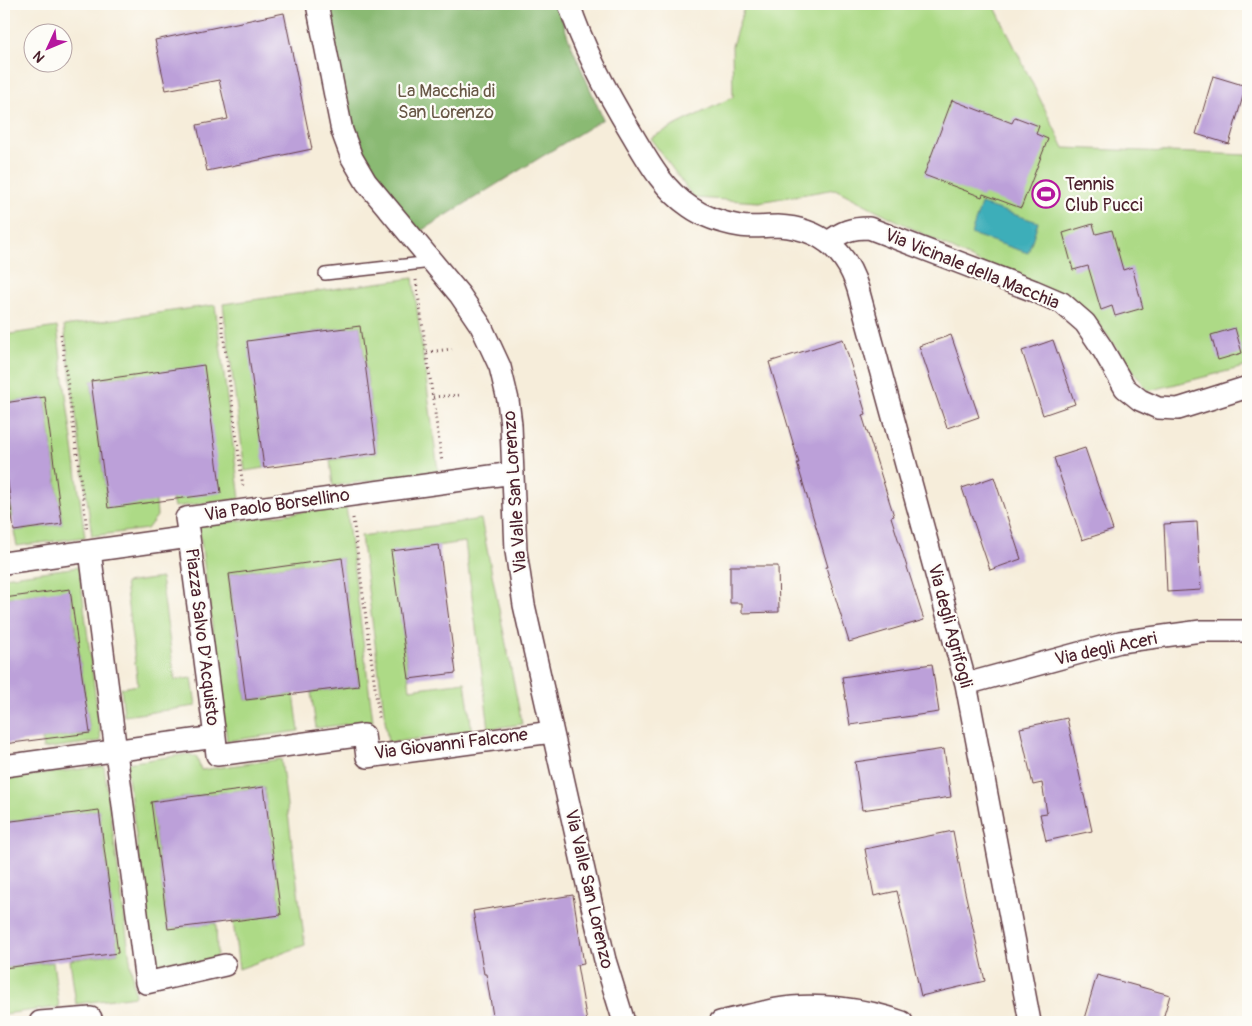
<svg xmlns="http://www.w3.org/2000/svg" width="1252" height="1026" font-family="Pangolin,sans-serif">
  <style>
    .green { fill: #adda86; stroke: #7c7c58 }
    .forest { fill: #8aba73; stroke: #6a6c4f }
    .water { fill: #3daeb9; stroke: #446672 }
    .building { fill: #bca0d9 }
    .lines { fill: none; stroke-linecap: round; stroke-linejoin: round }
    .lane-casing { stroke: #643e45; stroke-width: 14 }
    .street-casing { stroke: #643e45; stroke-width: 24 }
    .path { stroke: #643e45; stroke-width: 3; stroke-dasharray: 1 4; stroke-linecap: butt }
    .lane { stroke: #fff; stroke-width: 11 }
    .street { stroke: #fff; stroke-width: 21 }
    .labels { text-anchor: middle; dominant-baseline: central; stroke-width: 4.5; stroke-linejoin: round; paint-order: stroke }
    .park-label { font-size: 18px; fill: #685746; stroke: #fdfcf7 }
    .poi-label { font-size: 18px; fill: #4a1f2b; stroke: #fdfcf7; text-anchor: start }
    .street-label { font-size: 18px; fill: #4a1f2b; stroke: #fdfcf7 }
  </style>
  <rect width="100%" height="100%" fill="#fdfcf7"/>
  <filter id="ink" filterUnits="userSpaceOnUse"><feTurbulence type="fractalNoise" baseFrequency=".02" numOctaves="2"/><feDisplacementMap in="SourceGraphic" scale="10" xChannelSelector="R" yChannelSelector="G"/><feConvolveMatrix kernelMatrix="1 2 1 2 8 2 1 2 1" color-interpolation-filters="sRGB"/></filter>
  <filter id="wash" filterUnits="userSpaceOnUse"><feTurbulence type="fractalNoise" baseFrequency=".0096" numOctaves="4" result="noise"/><feDisplacementMap in="SourceGraphic" scale="20" xChannelSelector="R" yChannelSelector="G"/><feGaussianBlur stdDeviation="1.12" result="paint"/><feColorMatrix in="noise" values="0 0 0 0 0 0 0 0 0 0 0 0 0 0 0 0 0 1.4 0 .05"/><feComposite in="paint" operator="in"/></filter>
  <g filter="url(#wash)">
    <rect width="100%" height="100%" fill="#f6edda"/>
    <path class="green" d="M 745,4 L 991,4 L 994,5 L 1064,148 L 1248,155 L 1248,366 L 1148,391 L 1099,324 L 835,189 L 759,202 L 694,198 L 650,138 L 733,97 L 732,46 Z
      M 413,278 L 438,471 L 333,486 L 330,460 L 377,453 L 360,326 L 313,332 L 264,468 L 245,471 L 223,304 Z
      M 215,305 L 240,499 L 174,507 L 139,374 L 91,381 L 108,507 L 156,501 L 157,516 L 147,529 L 92,536 L 64,326 Z
      M 57,327 L 85,537 L 17,546 L 14,531 L 62,524 L 45,397 L 4,403 L 4,335 Z
      M 4,451 L 12,517 L 4,518 Z
      M 346,506 L 373,721 L 316,728 L 311,692 L 359,686 L 342,558 L 229,574 L 246,700 L 294,694 L 299,731 L 227,741 L 199,526 Z
      M 481,519 L 522,724 L 489,729 L 465,542 L 392,552 L 410,689 L 465,682 L 472,731 L 388,743 L 361,536 Z
      M 79,567 L 101,741 L 43,749 L 42,739 L 90,733 L 70,590 L 4,598 L 4,577 Z
      M 161,578 L 175,680 L 192,678 L 196,706 L 124,716 L 121,688 L 138,685 L 125,583 Z
      M 189,754 L 197,758 L 201,770 L 281,759 L 305,945 L 239,969 L 233,921 L 281,914 L 264,787 L 151,802 L 168,929 L 216,923 L 217,953 L 215,959 L 159,972 L 154,968 L 126,763 Z
      M 104,766 L 135,996 L 76,1004 L 70,960 L 118,953 L 99,810 L 4,822 L 4,779 Z
      M 4,959 L 5,968 L 53,962 L 59,1007 L 4,1014 Z"/>
    <path class="forest" d="M 325,4 L 557,4 L 569,40 L 603,119 L 419,232 L 377,183 L 358,153 L 347,118 Z"/>
    <path class="water" d="M 981,204 L 1038,222 L 1028,253 L 971,234 Z"/>
    <g id="blocks">
      <path class="building" d="M 284,13 L 312,149 L 207,171 L 197,125 L 228,119 L 219,80 L 166,90 L 155,40 Z
        M 1213,76 L 1246,86 L 1229,144 L 1196,134 Z
        M 952,100 L 1012,123 L 1015,117 L 1039,126 L 1036,134 L 1048,139 L 1021,208 L 983,194 L 982,197 L 924,175 Z
        M 1093,224 L 1096,234 L 1112,230 L 1123,270 L 1132,267 L 1143,308 L 1115,316 L 1112,306 L 1101,310 L 1088,266 L 1073,270 L 1063,233 Z
        M 360,326 L 377,453 L 264,468 L 247,341 Z
        M 1235,328 L 1242,353 L 1218,360 L 1211,335 Z
        M 951,335 L 979,417 L 947,428 L 919,346 Z
        M 843,339 L 866,414 L 862,415 L 894,516 L 891,517 L 924,620 L 849,642 L 826,567 L 828,567 L 797,463 L 799,463 L 769,362 Z
        M 1053,340 L 1075,404 L 1043,415 L 1022,351 Z
        M 204,365 L 221,493 L 108,508 L 91,381 Z
        M 45,397 L 62,524 L 14,531 L 4,451 L 4,403 Z
        M 1085,448 L 1113,530 L 1082,540 L 1054,458 Z
        M 994,477 L 1021,559 L 990,570 L 962,488 Z
        M 1197,522 L 1201,590 L 1167,592 L 1164,524 Z
        M 439,545 L 456,673 L 409,679 L 391,551 Z
        M 342,558 L 359,686 L 246,700 L 229,574 Z
        M 730,566 L 778,566 L 779,612 L 742,613 L 742,603 L 730,603 Z
        M 70,589 L 90,733 L 4,744 L 4,598 Z
        M 932,664 L 939,712 L 850,725 L 842,677 Z
        M 1067,718 L 1092,831 L 1046,841 L 1040,814 L 1047,813 L 1042,783 L 1033,785 L 1020,728 Z
        M 944,749 L 951,797 L 862,810 L 855,762 Z
        M 264,787 L 281,915 L 168,929 L 151,802 Z
        M 99,810 L 118,953 L 4,968 L 4,822 Z
        M 953,831 L 962,879 L 985,981 L 921,996 L 897,891 L 874,896 L 865,849 Z
        M 573,895 L 584,964 L 577,965 L 587,1022 L 494,1022 L 486,974 L 484,974 L 473,911 Z
        M 1097,975 L 1170,995 L 1162,1022 L 1083,1022 Z"/>
    </g>
  </g>
  <g filter="url(#ink)">
    <use href="#blocks" fill-opacity="0" stroke="#643e45" stroke-width="1"/>
    <g class="lines">
      <g class="lane-casing">
        <path id="lane" d="M 325,274 L 432,262"/>
      </g>
      <g class="street-casing">
        <path id="street" d="M 317,4 L 342,131 L 352,158 L 366,182 L 460,295 L 481,326 L 500,367 L 508,400 L 511,425 L 516,551 L 524,605 L 592,906 L 605,960 L 624,1022
          M 569,4 C 584,50 607,93 632,134 C 648,161 663,189 690,207 C 704,217 723,223 740,226 C 752,228 765,226 778,226 C 819,228 846,249 858,289 L 966,684 L 1030,1022
          M 829,242 C 842,231 852,228 869,228 L 1034,291 L 1062,303 L 1085,323 L 1102,348 L 1125,388 L 1140,400 L 1158,408 L 1178,409 L 1248,387
          M 189,537 L 215,737
          M 90,551 L 146,983 L 225,965
          M 4,563 L 189,537 L 186,518 L 513,473
          M 966,684 L 1120,642 L 1201,631 L 1248,631
          M 4,766 L 215,737 L 217,755 L 364,735 L 367,757 L 552,732
          M 40,1022 L 91,1018
          M 720,1022 C 739,1018 758,1013 777,1009 C 814,1002 866,1009 902,1022"/>
      </g>
      <path class="path" d="M 416,280 L 442,462
        M 221,316 L 243,487
        M 61,334 L 87,529
        M 427,352 L 452,349
        M 433,397 L 459,395
        M 353,518 L 379,718"/>
      <use href="#lane" class="lane"/>
      <use href="#street" class="street"/>
    </g>
  </g>
  <defs>
    <g id="stadium-ring" transform="scale(1.4375)"><circle r="9.5" fill="#fdfcf7" stroke="#b5179e" stroke-width="1.5"/><path d="M0-5a6.5 5 0 1 0 0 10a6.5 5 0 1 0 0-10ZM-3.5-1.8h7v3.6h-7Z" fill="#b5179e"/></g>
  </defs>
  <g fill-rule="evenodd">
    <use href="#stadium-ring" x="1046" y="194"/>
  </g>
  <g class="labels">
    <g class="park-label">
      <text x="446" y="91">La Macchia di<tspan x="446" dy="21">San Lorenzo</tspan></text>
    </g>
    <g class="poi-label">
      <text x="1065" y="184">Tennis<tspan x="1065" dy="21">Club Pucci</tspan></text>
    </g>
    <g class="street-label">
      <text transform="translate(972 269) rotate(22)">Via Vicinale della Macchia</text>
      <text transform="translate(515 492) rotate(-94)">Via Valle San Lorenzo</text>
      <text transform="translate(277 505) rotate(-8)">Via Paolo Borsellino</text>
      <text transform="translate(950 626) rotate(75)">Via degli Agrifogli</text>
      <text transform="translate(202 637) rotate(83)">Piazza Salvo D'Acquisto</text>
      <text transform="translate(1106 649) rotate(-12)">Via degli Aceri</text>
      <text transform="translate(451 744) rotate(-7)">Via Giovanni Falcone</text>
      <text transform="translate(589 889) rotate(77)">Via Valle San Lorenzo</text>
    </g>
  </g>
  <rect width="1252" height="1026" fill="none" stroke="#fdfcf7" stroke-width="20"/>
  <g transform="translate(48 48) rotate(226)"><circle r="24" fill="#fdfcf7" stroke="#b5a4a5"/>
  <path d="M0-4L9 19L0 12L-9 19Z" fill="#b5179e"/>
  <text y="-8" font-size="14" font-weight="bold" text-anchor="middle" fill="#4a1f2b">N</text>
  </g>
</svg>
